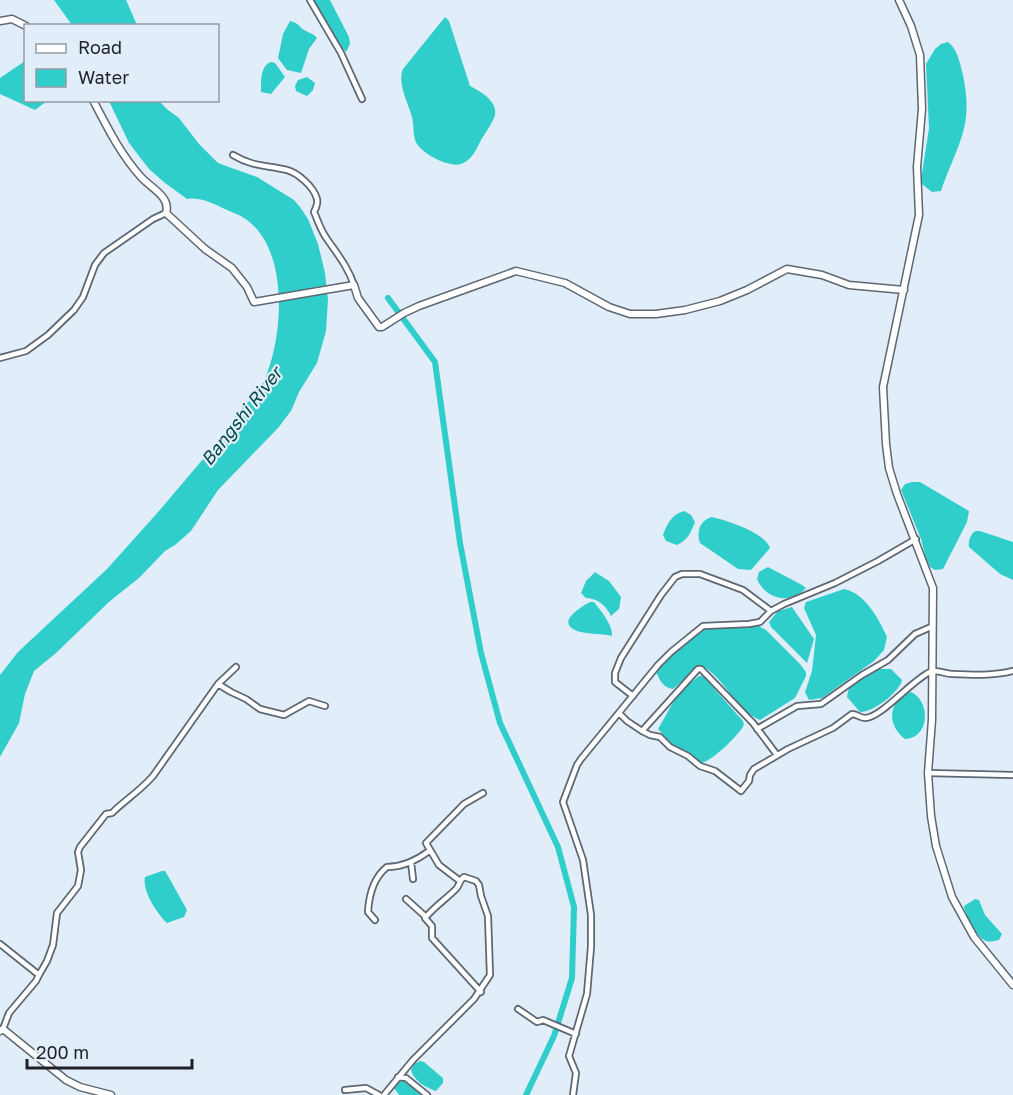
<svg xmlns="http://www.w3.org/2000/svg" width="1013" height="1095" font-family="'Golos Text',sans-serif">
  <style>
    .water { fill: #2fcecb }
    .lines { fill: none; stroke-linecap: round; stroke-linejoin: round }
    .canal { stroke: #2fcecb; stroke-width: 6 }
    .minor-casing { stroke: #5e6772; stroke-width: 8 }
    .tertiary-casing { stroke: #5e6772; stroke-width: 9 }
    .minor { stroke: #fff; stroke-width: 4.5 }
    .tertiary { stroke: #fff; stroke-width: 6 }
    .labels { text-anchor: middle; dominant-baseline: central; stroke-width: 4.5; stroke-linejoin: round; paint-order: stroke }
    .water-label { font-size: 18px; font-style: italic; fill: #024847; stroke: #e2edfa }
  </style>
  <rect width="100%" height="100%" fill="#e2edfa"/>
  <path class="water" d="M 54,0 L 126,0 L 137,25 L 72,25 Z
    M 312,0 L 330,0 L 349,37 L 350,44 L 346,52 L 342,48 Z
    M 445,17 L 449,21 L 470,86 C 482,92 502,104 493,120 C 490,127 485,133 481,140 C 476,150 472,160 461,164 C 449,168 419,153 415,140 C 413,133 414,125 412,117 C 408,102 397,84 403,69 Z
    M 290,21 C 300,23 299,28 306,31 C 311,34 313,33 317,38 L 309,49 L 301,73 L 287,70 L 278,58 L 283,34 Z
    M 948,42 C 957,49 959,60 962,71 C 975,126 958,142 941,191 L 932,192 L 922,184 L 921,180 L 929,128 L 926,64 L 935,49 L 941,44 Z
    M 25,61 L 26,100 L 47,101 L 35,110 L 0,94 L 0,78 Z
    M 271,62 L 275,63 L 285,77 L 271,94 L 261,92 C 261,81 260,66 271,62 Z
    M 307,77 L 315,83 L 313,90 L 307,96 L 296,91 L 295,86 L 298,80 Z
    M 109,101 L 159,101 L 168,110 L 179,118 L 199,144 L 218,163 L 257,177 L 294,200 L 300,207 L 308,219 L 318,244 L 325,273 L 328,300 L 326,331 L 317,363 L 299,392 L 291,411 L 278,428 L 218,490 L 191,531 L 175,545 L 165,551 L 139,578 L 110,601 L 56,653 L 34,671 L 25,694 L 19,723 L 0,757 L 0,675 L 18,652 L 107,569 L 159,511 L 226,432 C 231,422 236,414 244,406 C 251,399 258,394 262,385 C 285,340 292,235 234,213 C 218,207 204,196 187,199 L 165,183 L 149,169 L 129,143 Z
    M 912,482 L 920,482 L 969,511 L 967,522 L 943,569 L 935,570 L 930,567 L 926,559 L 921,539 L 901,490 L 905,484 Z
    M 684,511 L 691,515 L 695,522 C 691,532 688,540 677,545 L 666,541 L 663,535 C 667,524 672,514 684,511 Z
    M 712,517 C 728,521 764,532 770,548 L 751,570 L 738,569 L 700,543 C 696,532 700,520 712,517 Z
    M 975,531 L 980,531 L 1013,542 L 1013,580 L 1000,574 L 969,547 C 968,541 970,535 975,531 Z
    M 768,567 L 802,585 L 806,588 C 791,605 766,600 757,579 L 759,572 Z
    M 595,572 L 609,581 L 621,597 L 619,609 L 611,616 C 605,605 599,599 586,598 L 581,593 L 586,581 Z
    M 844,589 C 865,593 879,619 887,637 L 884,650 L 874,661 L 822,698 L 809,700 L 805,692 L 812,671 L 816,635 L 804,608 L 806,602 Z
    M 590,602 L 594,602 C 601,611 613,625 612,636 C 601,633 583,635 573,629 C 558,620 583,606 590,602 Z
    M 792,607 L 814,639 L 807,663 L 771,627 L 769,622 L 778,611 Z
    M 757,625 L 766,630 L 800,664 L 806,672 L 806,676 L 795,698 L 760,720 C 734,709 725,677 700,665 L 673,689 C 663,688 660,680 656,672 C 663,659 690,633 705,628 C 721,623 740,629 757,625 Z
    M 879,669 L 891,669 L 902,680 C 900,692 872,713 860,712 L 847,697 L 849,687 Z
    M 699,676 L 703,676 L 743,721 L 744,725 C 738,736 714,759 702,763 L 689,753 L 672,745 L 658,729 L 679,692 Z
    M 911,692 C 931,701 930,738 905,739 C 886,725 888,700 911,692 Z
    M 162,871 L 165,871 L 168,876 L 187,910 L 184,917 L 167,923 C 157,913 142,891 145,877 Z
    M 975,899 L 979,900 L 985,915 L 1002,934 L 999,940 C 994,941 988,943 984,940 C 977,937 964,913 964,906 Z
    M 420,1061 L 424,1062 L 443,1078 L 443,1083 L 436,1091 C 426,1088 413,1080 411,1070 L 414,1064 Z
    M 404,1080 L 425,1095 L 399,1095 L 394,1088 L 398,1083 Z"/>
  <g class="lines">
    <path class="canal" d="M 388,298 L 435,362 L 460,543 L 481,653 L 500,723 L 558,847 L 574,907 L 572,978 L 554,1036 L 526,1095"/>
    <g class="minor-casing">
      <path id="minor" d="M 310,0 L 341,53 L 362,99
        M 233,155 C 253,167 267,165 287,170 C 298,173 314,187 317,199 C 318,203 316,208 314,212 C 318,221 321,231 327,239 C 338,255 348,267 354,285
        M 0,358 L 26,351 L 48,335 L 74,310 L 83,297 L 95,265 L 104,253 L 153,219 L 166,213
        M 218,684 L 231,692 L 246,699 L 260,709 L 284,715 L 309,701 L 325,706
        M 633,696 L 615,682 L 615,673 L 621,658 L 661,595 L 675,577 L 682,574 L 700,574 L 743,590 L 771,611
        M 619,713 L 627,721 L 642,731 L 650,735 L 660,737 L 670,747 L 688,756 L 700,766 L 715,771 L 741,791 L 749,781 L 750,775 L 754,769 L 788,749 L 833,728 L 852,714 C 857,714 860,718 865,718 C 881,718 912,680 930,672 C 938,669 944,674 952,674 C 973,675 993,676 1013,671
        M 757,729 L 797,706 L 821,704 L 862,675 L 888,660 L 915,634 L 931,627
        M 642,731 L 698,669 L 701,669 L 753,723 L 777,755
        M 928,773 L 1013,775
        M 411,862 L 413,879
        M 460,881 L 439,865 L 426,843 L 464,804 L 483,793
        M 406,899 L 426,917
        M 375,920 L 368,912 C 369,895 373,878 387,867 C 403,867 417,860 429,851
        M 0,944 L 39,975 L 36,981 L 9,1013 L 3,1029
        M 39,975 L 47,961 L 53,945 L 57,913 L 78,886 L 81,870 L 78,852 L 80,847 L 106,814 L 112,813 C 125,800 140,791 153,776 L 218,684 L 236,667
        M 518,1009 L 537,1022 L 543,1020 L 576,1034
        M 398,1077 L 406,1078 L 427,1095
        M 345,1090 L 366,1088 L 379,1095
        M 384,1095 L 413,1060 L 474,999 L 490,975 L 488,916 L 481,896 L 479,885 L 476,881 L 464,877 C 459,880 460,885 456,889 C 446,899 434,907 425,918 L 432,926 L 432,938 L 481,992
        M 573,1095 L 576,1073 L 569,1056 L 587,994 L 591,947 L 591,915 L 583,860 L 563,802 L 577,765 L 581,759 L 658,665 L 671,652 L 703,626 L 749,624 L 760,622 L 771,611 L 784,604 L 835,583 L 878,561 L 916,539"/>
    </g>
    <g class="tertiary-casing">
      <path id="tertiary" d="M 899,0 L 911,26 L 920,55 L 922,109 L 917,167 L 919,215 L 883,387 L 886,444 L 889,468 L 897,494 L 933,588 L 932,720 L 928,773 L 931,816 L 936,846 L 952,897 L 974,937 L 1013,985
        M 0,21 L 12,19 L 26,26
        M 93,100 C 107,127 121,155 141,177 C 151,188 171,197 166,213 L 205,249 L 232,268 L 247,287 L 254,302 L 354,285 L 358,298 L 379,327 L 382,327 L 404,313 L 419,306 L 516,271 L 565,283 L 609,307 L 630,314 L 656,314 L 685,310 L 720,301 L 747,290 L 787,269 L 822,275 L 849,285 L 904,290
        M 0,1031 L 3,1029 L 66,1080 L 80,1087 L 111,1095"/>
    </g>
    <use href="#minor" class="minor"/>
    <use href="#tertiary" class="tertiary"/>
  </g>
  <g class="labels">
    <g class="water-label">
      <text transform="translate(241 416) rotate(-52)">Bangshi River</text>
    </g>
  </g>
  <rect x="24" y="24" width="195" height="78" fill="#e2edfa" stroke="#949ca5" stroke-width="1.5"/>
  <rect x="36" y="44" width="30" height="9" fill="#ffffff" stroke="#949ca5" stroke-width="1.5"/>
  <text x="78" y="54" font-size="18" fill="#1e2226">Road</text>
  <rect x="36" y="69" width="30" height="18" fill="#2fcecb" stroke="#949ca5" stroke-width="1.5"/>
  <text x="78" y="84" font-size="18" fill="#1e2226">Water</text>
  <path d="M27 1059v9h165v-9" fill="none" stroke="#1e2226" stroke-width="3"/>
  <text x="36" y="1059" font-size="18" fill="#1e2226" stroke="#e2edfa" stroke-width="4.5" paint-order="stroke">200 m</text>
</svg>
